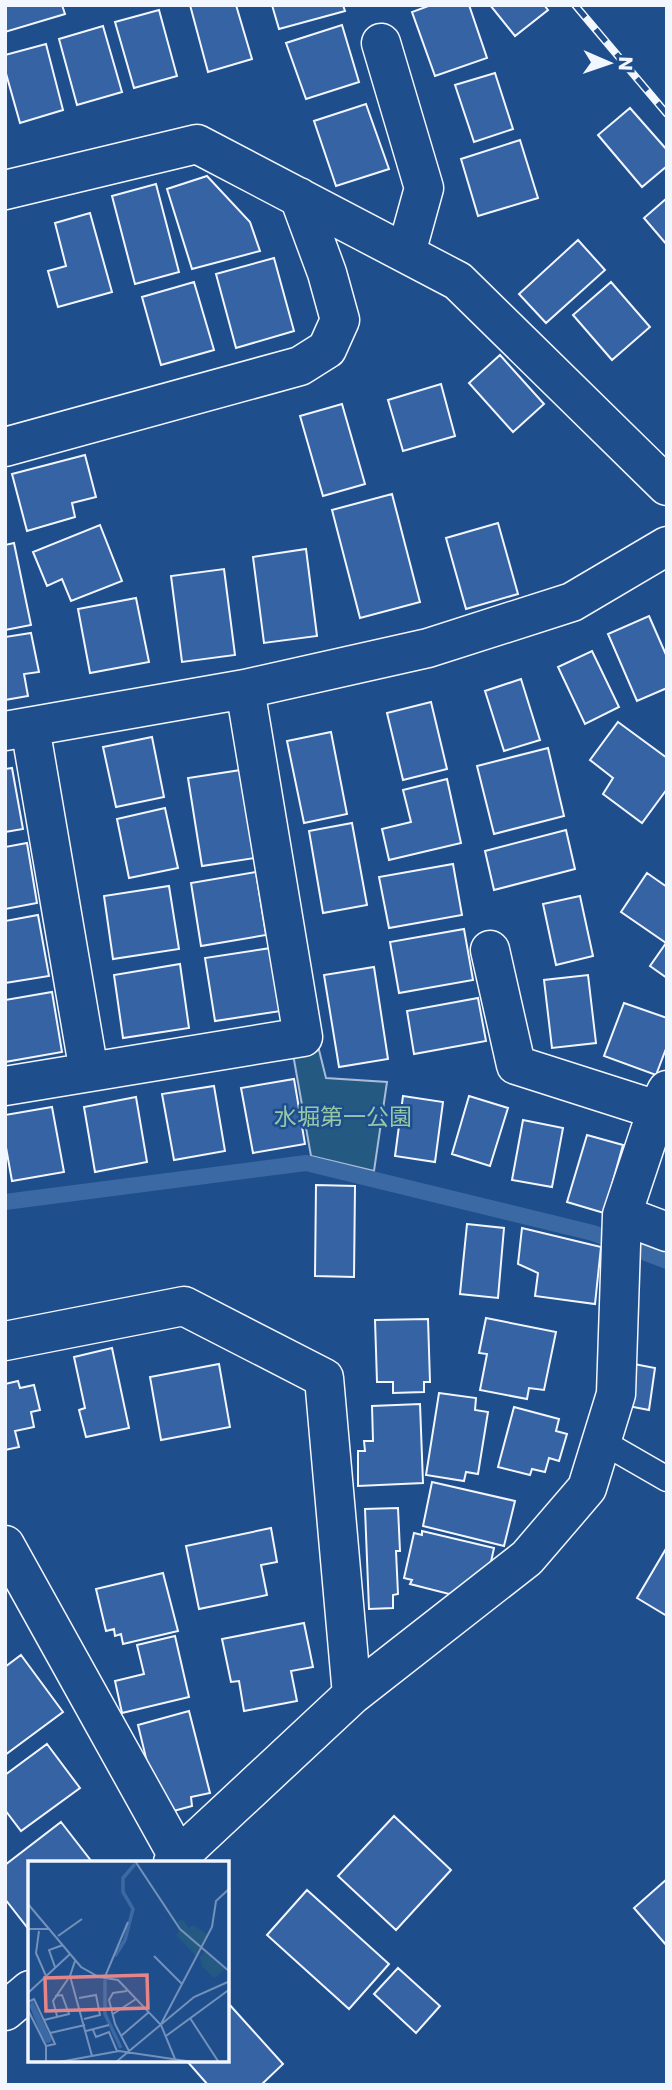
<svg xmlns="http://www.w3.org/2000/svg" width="672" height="2090" font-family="Poppins,'Noto Sans JP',sans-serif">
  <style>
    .green { fill: #245a82; stroke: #a8bbd7; stroke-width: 2 }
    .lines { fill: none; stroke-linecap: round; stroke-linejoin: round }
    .stream { stroke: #3b69a3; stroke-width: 16 }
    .building { fill: #3563a3; stroke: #f2f6ff; stroke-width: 2 }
    .service-casing { stroke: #f2f6ff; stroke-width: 27 }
    .minor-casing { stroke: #f2f6ff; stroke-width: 41 }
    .service { stroke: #1f4e8c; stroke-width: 24 }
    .minor { stroke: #1f4e8c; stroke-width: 38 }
    .rail-casing { stroke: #f2f6ff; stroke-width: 8 }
    .rail { stroke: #1f4e8c; stroke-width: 5; stroke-dasharray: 16; stroke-linecap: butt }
    .labels { text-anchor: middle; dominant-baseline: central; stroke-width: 5; stroke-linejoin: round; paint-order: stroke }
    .park-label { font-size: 23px; fill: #97c8a6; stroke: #1f4e8c }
    .inset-river { fill: none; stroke: #3b69a3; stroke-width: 3.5 }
    .inset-road { fill: none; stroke: #7391ba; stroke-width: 2 }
    .view { fill: #e38589; fill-opacity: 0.15; stroke: #e38589; stroke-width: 3.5 }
    .inset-edge { fill: none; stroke: #f2f6ff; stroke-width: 3.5 }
  </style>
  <rect width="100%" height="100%" fill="#1f4e8c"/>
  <path class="green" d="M 319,1050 L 326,1078 L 387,1082 L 374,1171 L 311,1156 L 293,1054 Z"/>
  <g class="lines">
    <path class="stream" d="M 5,1202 L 306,1163 L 593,1233 L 667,1261"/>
  </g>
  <path class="building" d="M 5,5 L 62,5 L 65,14 L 5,32 Z
    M 190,5 L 236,5 L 252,59 L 208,72 Z
    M 272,5 L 343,5 L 345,11 L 279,29 Z
    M 431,5 L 469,5 L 487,58 L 435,76 L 412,12 Z
    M 490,5 L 544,5 L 548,10 L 515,36 Z
    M 159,10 L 177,76 L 134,88 L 115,22 Z
    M 342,25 L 359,82 L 306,99 L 286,43 Z
    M 103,26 L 122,92 L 77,105 L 59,39 Z
    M 46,44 L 63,110 L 20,123 L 5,70 L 5,55 Z
    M 495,73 L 513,129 L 474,142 L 455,85 Z
    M 366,104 L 389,169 L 336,186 L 314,121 Z
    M 630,108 L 667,150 L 667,166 L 642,187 L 598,135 Z
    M 520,140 L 538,198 L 478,216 L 461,159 Z
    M 207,176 L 250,222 L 260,251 L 192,269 L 167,189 Z
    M 156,184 L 179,272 L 135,284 L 112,196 Z
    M 667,198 L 667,245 L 644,218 Z
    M 90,213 L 112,292 L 58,307 L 48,271 L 66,266 L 55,223 Z
    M 578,240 L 605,270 L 546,323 L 519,294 Z
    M 274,258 L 294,331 L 236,348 L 216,274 Z
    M 194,282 L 214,350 L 161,365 L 142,297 Z
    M 611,282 L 650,327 L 612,360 L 573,315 Z
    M 500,355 L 544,404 L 513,432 L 469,383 Z
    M 441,384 L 455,436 L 403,451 L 388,400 Z
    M 342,404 L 365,484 L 323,496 L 300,416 Z
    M 85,455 L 96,497 L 72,503 L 75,517 L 27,531 L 12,474 Z
    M 392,494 L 420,602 L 360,618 L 332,510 Z
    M 498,523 L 518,594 L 466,609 L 446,538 Z
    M 100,525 L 122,581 L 71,601 L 62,579 L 47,586 L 33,552 Z
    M 14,543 L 31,625 L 5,630 L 5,545 Z
    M 306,549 L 317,636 L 264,643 L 253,557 Z
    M 224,569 L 235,655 L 182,662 L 171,576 Z
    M 136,598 L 149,662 L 90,673 L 78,609 Z
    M 649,616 L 667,657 L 667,688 L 637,701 L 608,634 Z
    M 31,633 L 39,672 L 24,674 L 28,696 L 5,700 L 5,637 Z
    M 592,651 L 619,707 L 585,724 L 558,667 Z
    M 521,679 L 540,740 L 504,751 L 485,691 Z
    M 431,702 L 447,769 L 403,780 L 387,713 Z
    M 618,722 L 667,758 L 667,789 L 642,823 L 603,794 L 613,778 L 590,760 Z
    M 331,732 L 347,814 L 304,823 L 287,741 Z
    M 152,737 L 164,797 L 116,807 L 103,747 Z
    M 548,748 L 564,816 L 494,834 L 477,766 Z
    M 12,768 L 23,829 L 5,832 L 5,769 Z
    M 241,770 L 255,858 L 202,866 L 188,778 Z
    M 447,779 L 461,843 L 389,860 L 382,829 L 411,822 L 403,790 Z
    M 165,808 L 178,868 L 129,878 L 117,819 Z
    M 352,823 L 367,905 L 323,913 L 309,831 Z
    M 566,830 L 575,869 L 494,890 L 485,851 Z
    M 27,843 L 37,903 L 5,909 L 5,847 Z
    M 453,864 L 462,915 L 389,928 L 379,877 Z
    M 256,872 L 266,935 L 201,946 L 191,883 Z
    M 647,873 L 667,887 L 667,978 L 650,966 L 666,943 L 621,912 Z
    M 169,886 L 179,949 L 113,959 L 104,896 Z
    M 580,896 L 593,956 L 556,965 L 543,904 Z
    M 38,915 L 49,976 L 5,983 L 5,921 Z
    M 464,929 L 473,980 L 399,993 L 390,942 Z
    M 271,948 L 281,1011 L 215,1021 L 205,958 Z
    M 180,964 L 189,1028 L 123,1038 L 114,975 Z
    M 374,967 L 388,1059 L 339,1067 L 324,975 Z
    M 588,975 L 596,1043 L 552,1048 L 544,980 Z
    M 52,992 L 62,1052 L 5,1062 L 5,1000 Z
    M 478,998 L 486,1041 L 414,1054 L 407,1011 Z
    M 624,1003 L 667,1018 L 667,1046 L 656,1075 L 604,1056 Z
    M 294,1079 L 305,1144 L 253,1153 L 241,1088 Z
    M 214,1086 L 225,1151 L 174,1160 L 162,1094 Z
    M 403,1096 L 443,1102 L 435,1162 L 395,1156 Z
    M 469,1096 L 508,1108 L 490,1166 L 452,1154 Z
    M 136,1097 L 147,1162 L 95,1172 L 84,1107 Z
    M 52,1107 L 64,1172 L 12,1181 L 5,1142 L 5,1115 Z
    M 523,1120 L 563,1128 L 552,1187 L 512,1180 Z
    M 587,1135 L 623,1145 L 604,1213 L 567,1202 Z
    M 316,1185 L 355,1186 L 354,1277 L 315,1276 Z
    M 467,1224 L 504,1228 L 498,1298 L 460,1294 Z
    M 522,1228 L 601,1247 L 595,1304 L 535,1296 L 538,1273 L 518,1264 Z
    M 486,1318 L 556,1332 L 544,1390 L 529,1388 L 527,1399 L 480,1390 L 487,1354 L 479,1353 Z
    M 428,1319 L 430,1382 L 424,1382 L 424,1392 L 393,1393 L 393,1382 L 377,1382 L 375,1320 Z
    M 112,1348 L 129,1428 L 86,1437 L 79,1410 L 85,1408 L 74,1357 Z
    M 219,1364 L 230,1427 L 161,1440 L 150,1377 Z
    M 634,1364 L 655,1368 L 649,1410 L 628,1406 Z
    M 18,1381 L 20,1388 L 34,1385 L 40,1410 L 31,1412 L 34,1427 L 15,1431 L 19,1447 L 5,1450 L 5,1384 Z
    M 439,1393 L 476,1398 L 475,1410 L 488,1412 L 478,1474 L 466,1472 L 464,1481 L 426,1475 Z
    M 420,1404 L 423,1483 L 358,1486 L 358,1451 L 365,1451 L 364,1441 L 373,1441 L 372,1406 Z
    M 514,1407 L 559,1419 L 556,1431 L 567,1434 L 559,1461 L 549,1458 L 545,1472 L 532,1469 L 530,1475 L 498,1467 Z
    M 432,1482 L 515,1501 L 504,1546 L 423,1526 Z
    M 398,1508 L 400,1551 L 396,1551 L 398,1594 L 393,1595 L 393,1608 L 369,1609 L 365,1509 Z
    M 271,1528 L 277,1562 L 261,1565 L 267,1595 L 199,1609 L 186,1546 Z
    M 422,1531 L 494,1548 L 489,1571 L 449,1594 L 410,1584 L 412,1580 L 404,1578 L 414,1533 L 422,1535 Z
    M 667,1547 L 667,1616 L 637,1598 Z
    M 163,1573 L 178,1631 L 123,1644 L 121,1634 L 115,1636 L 114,1629 L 106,1631 L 96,1589 Z
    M 304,1623 L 313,1667 L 291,1671 L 297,1701 L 244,1711 L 239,1681 L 231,1682 L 222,1639 Z
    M 175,1636 L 189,1697 L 122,1713 L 115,1681 L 144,1674 L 137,1645 Z
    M 21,1655 L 63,1712 L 5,1755 L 5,1667 Z
    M 189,1711 L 210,1793 L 191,1797 L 192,1806 L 166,1813 L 155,1795 L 138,1725 Z
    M 47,1744 L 80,1788 L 21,1831 L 5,1810 L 5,1775 Z
    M 394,1816 L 451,1870 L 396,1930 L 338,1876 Z
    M 61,1822 L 92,1862 L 30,1862 L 30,1931 L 5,1899 L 5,1865 Z
    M 667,1879 L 667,1946 L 634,1908 Z
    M 307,1890 L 389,1964 L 349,2009 L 267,1935 Z
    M 398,1968 L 440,2006 L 416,2033 L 374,1994 Z
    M 228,2003 L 283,2064 L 261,2085 L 208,2085 L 186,2060 L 228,2060 Z"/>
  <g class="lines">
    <g class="service-casing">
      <path id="service" d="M 601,1441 L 667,1479"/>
    </g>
    <g class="minor-casing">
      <path id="minor" d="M 381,43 L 424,188 L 406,253
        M 5,190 L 197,144 L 458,281 L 667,486
        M 5,447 L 300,366 L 327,349 L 340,320 L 327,273 L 299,197
        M 30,727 L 89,1072
        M 5,731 L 245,689 L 428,648 L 572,602 L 667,546
        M 490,950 L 516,1065 L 657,1110
        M 5,1086 L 303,1037 L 245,689
        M 622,1215 L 667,1232
        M 5,1341 L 184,1306 L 324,1378 L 352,1695
        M 5,1545 L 179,1858
        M 173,1862 L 352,1695 L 527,1558 L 587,1488 L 616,1394 L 622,1215 L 657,1110 L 667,1090
        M 5,2011 L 30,1990"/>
    </g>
    <use href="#service" class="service"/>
    <use href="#minor" class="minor"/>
    <g class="rail-casing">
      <path id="rail" d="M 575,5 L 667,114"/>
    </g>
    <use href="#rail" class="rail"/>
  </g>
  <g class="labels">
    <g class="park-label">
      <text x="343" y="1117">水堀第一公園</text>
    </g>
  </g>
  <g transform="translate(28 1861)">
    <rect width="201" height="201" fill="#1f4e8c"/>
    <path d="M 154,58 L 161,67 L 165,64 L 180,74 L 168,95 L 148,74 L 153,67 L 149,61 ZM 177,91 L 197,108 L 186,117 L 174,105 L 172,96 Z" fill="#245a82"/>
    <path d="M 5,140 L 23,177 L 23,181 L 18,182 L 13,173 L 1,144 Z" fill="#3b69a3"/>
    <path class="inset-river" d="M 87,95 L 97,79 L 105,48 L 95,31 L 95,17 L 107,3M 77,119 L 77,153 L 93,187"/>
    <path class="inset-road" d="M 107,0 L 152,68 L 202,111M 0,43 L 53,106 L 71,116 L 90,119 L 133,164 L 147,198M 0,68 L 22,68M 11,70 L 8,92 L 18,115M 30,75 L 54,58M 126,95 L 154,123M 47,100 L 42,115 L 64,195M 27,106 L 21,89 L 35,84M 76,118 L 100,61M 99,130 L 85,132 L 81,139 L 87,163 L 101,190M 0,132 L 42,93M 51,137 L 68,134 L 72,154 L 56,158M 0,141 L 6,138 L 22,172 L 57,164M 0,149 L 18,185M 85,153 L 108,138M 29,155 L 25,140 L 42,115M 162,157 L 190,200M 16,159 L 41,153 L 34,134 L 27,135M 133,163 L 184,66 L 188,40 L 202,27M 65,169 L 68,176 L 81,171 L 89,190M 58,170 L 81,164M 93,175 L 121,151M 138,175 L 202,128M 18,201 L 18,185 L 27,183 L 22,172M 31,201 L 91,190 L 165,201M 88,201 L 166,136 L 202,120"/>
    <path class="view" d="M 119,114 L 120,147 L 18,150 L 17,117 Z"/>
    <rect width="201" height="201" class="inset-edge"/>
  </g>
  <rect width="672" height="2090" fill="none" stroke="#f2f6ff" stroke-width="14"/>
  <g transform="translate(609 63) rotate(92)" stroke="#1f4e8c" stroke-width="5" paint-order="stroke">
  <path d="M0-5L12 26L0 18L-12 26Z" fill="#f2f6ff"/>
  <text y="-10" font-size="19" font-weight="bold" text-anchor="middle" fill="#f2f6ff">N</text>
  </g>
</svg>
